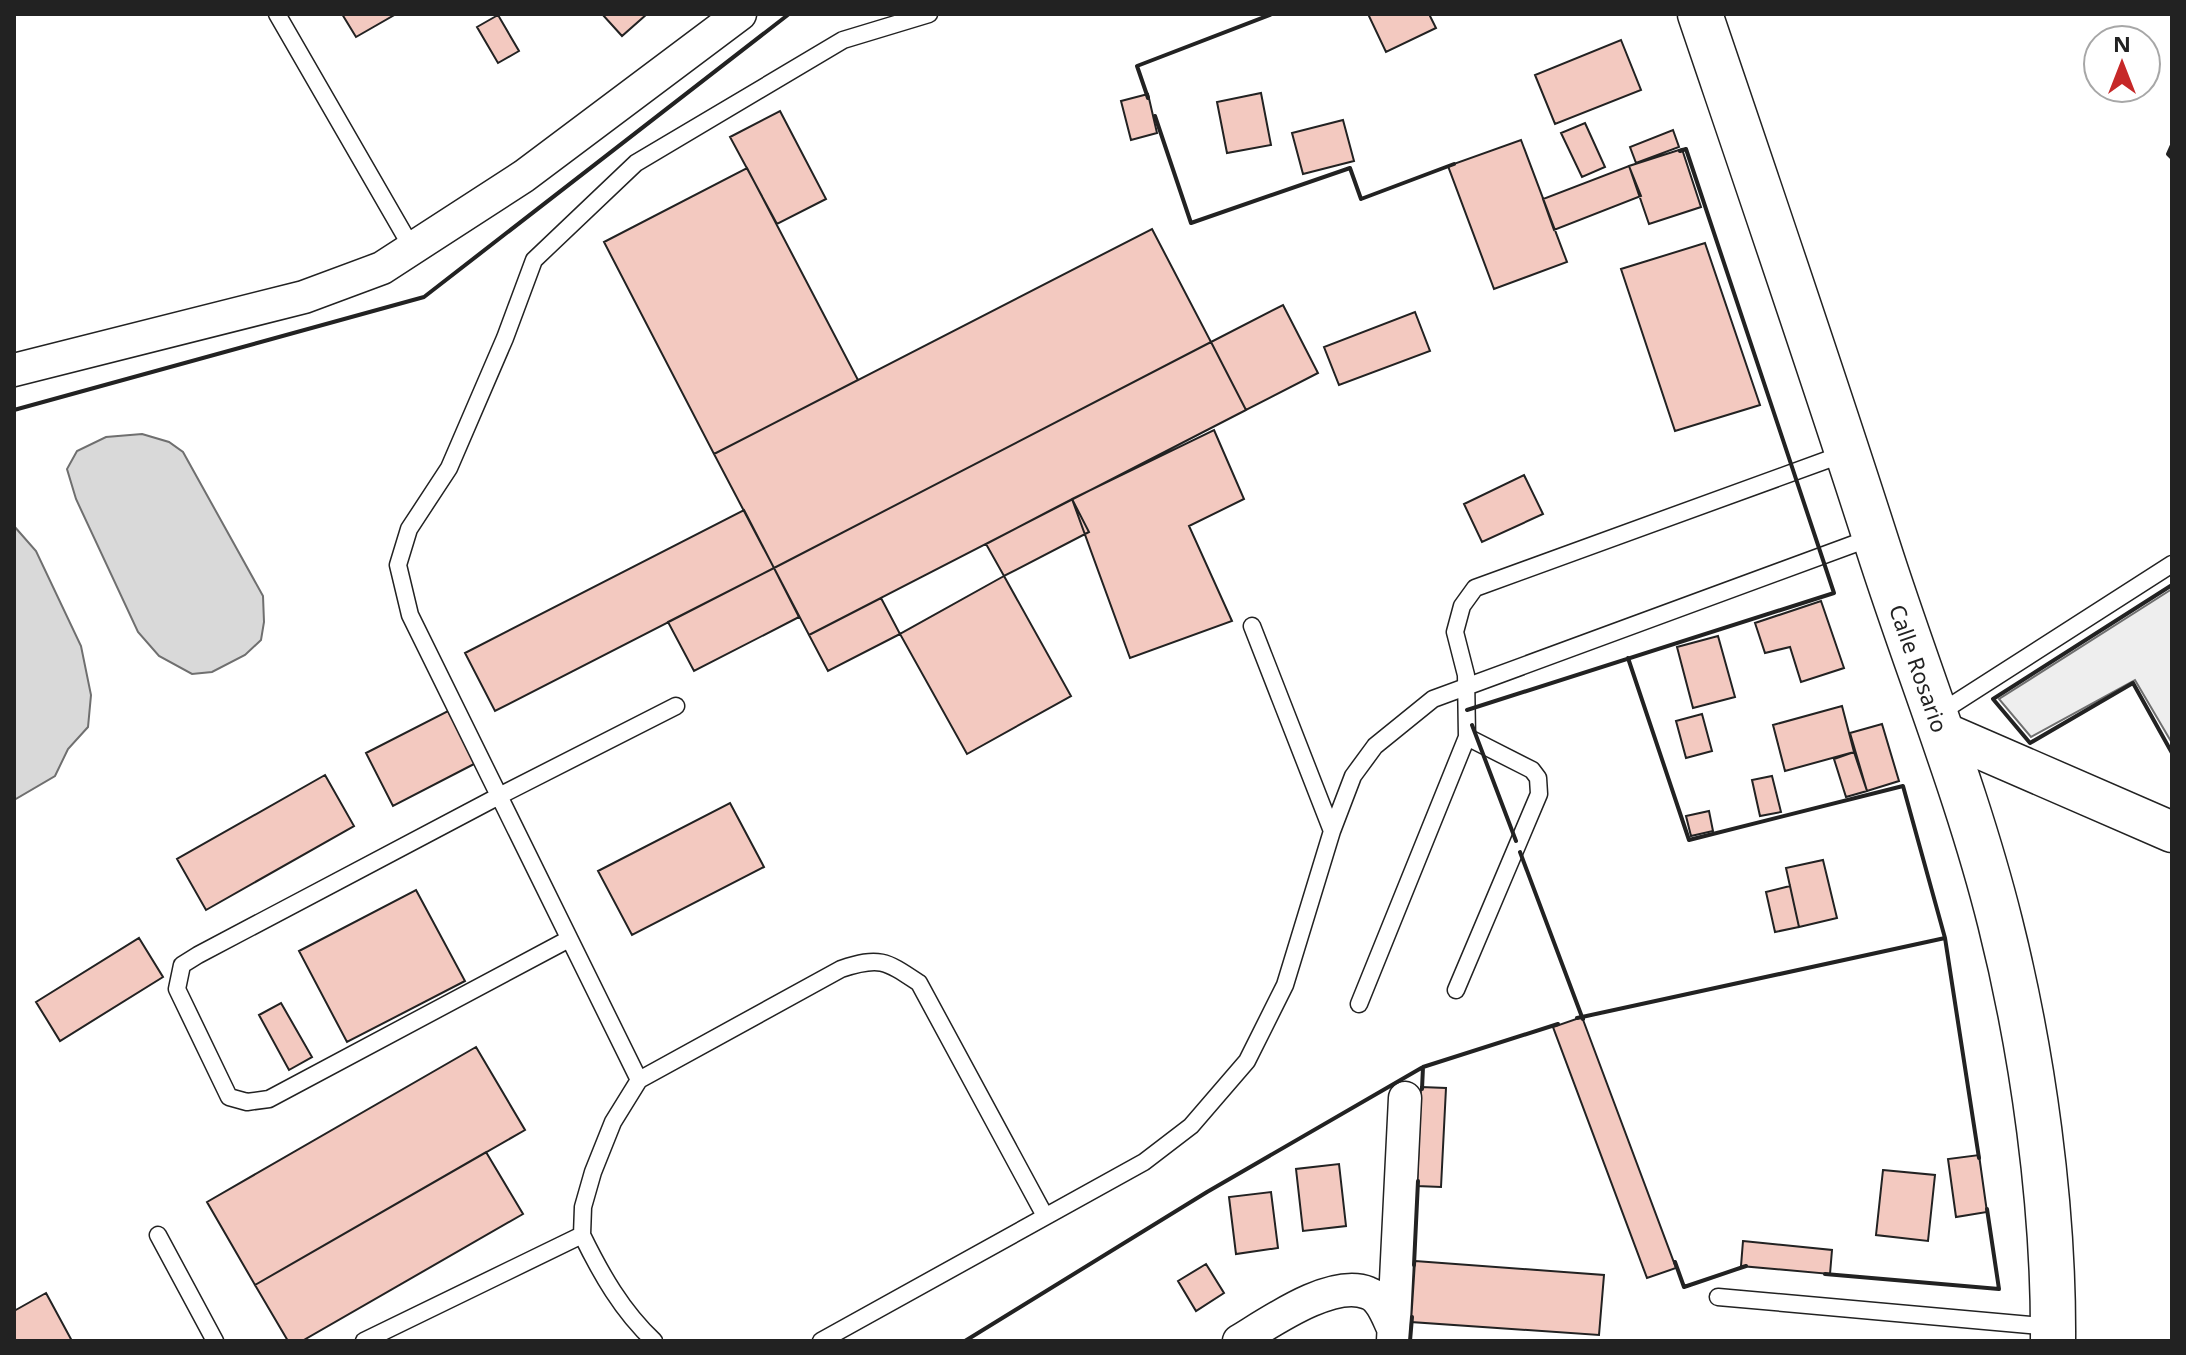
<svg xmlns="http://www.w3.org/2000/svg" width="2186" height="1355" font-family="'Noto Sans',sans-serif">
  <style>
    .green { fill: #eee; stroke: #6f6f6f; stroke-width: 2 }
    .water { fill: #d9d9d9; stroke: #6f6f6f; stroke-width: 2 }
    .building { fill: #f3c9c0; stroke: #222; stroke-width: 2 }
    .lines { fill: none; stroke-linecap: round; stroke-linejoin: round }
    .service-casing { stroke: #222; stroke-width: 19 }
    .minor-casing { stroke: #222; stroke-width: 35 }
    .tertiary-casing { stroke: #222; stroke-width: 43 }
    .primary-casing { stroke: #222; stroke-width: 47 }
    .service { stroke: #fff; stroke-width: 16 }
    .minor { stroke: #fff; stroke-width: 32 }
    .tertiary { stroke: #fff; stroke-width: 40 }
    .primary { stroke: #fff; stroke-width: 44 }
    .wall { stroke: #222; stroke-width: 4 }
    .labels { text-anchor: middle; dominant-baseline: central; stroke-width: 6; stroke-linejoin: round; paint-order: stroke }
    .street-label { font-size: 22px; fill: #222; stroke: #fff }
  </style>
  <rect width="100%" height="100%" fill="#fff"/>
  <path class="green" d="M 2172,589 L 2172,743 L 2135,680 L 2031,737 L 1999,699 Z"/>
  <path class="water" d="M 142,434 L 169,442 L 183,452 L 263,596 L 264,622 L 261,640 L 245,655 L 212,672 L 192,674 L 159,656 L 138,632 L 76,499 L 67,469 L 77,451 L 106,437 Z
    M 14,526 L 36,551 L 81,646 L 91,695 L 88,727 L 68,749 L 55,776 L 14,800 Z"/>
  <path class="building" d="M 342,14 L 396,14 L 356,37 Z
    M 602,14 L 647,14 L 622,36 Z
    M 1368,14 L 1429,14 L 1436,28 L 1386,52 Z
    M 498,15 L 519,51 L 498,63 L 477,27 Z
    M 1621,40 L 1641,90 L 1555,124 L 1535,75 Z
    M 1261,93 L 1271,145 L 1227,153 L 1217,102 Z
    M 1148,94 L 1157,133 L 1131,140 L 1121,101 Z
    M 780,111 L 826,199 L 777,224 L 730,137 Z
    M 1343,120 L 1354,161 L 1303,174 L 1292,133 Z
    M 1585,123 L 1605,167 L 1582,177 L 1561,133 Z
    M 1673,130 L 1679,147 L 1636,163 L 1630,147 Z
    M 1521,140 L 1567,262 L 1494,289 L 1448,166 Z
    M 1682,149 L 1701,207 L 1649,224 L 1629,166 Z
    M 1629,166 L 1641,196 L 1554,230 L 1543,199 Z
    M 747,168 L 858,380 L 714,454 L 604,242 Z
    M 1152,229 L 1211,342 L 774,568 L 714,454 Z
    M 1705,243 L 1760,405 L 1675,431 L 1621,269 Z
    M 1283,305 L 1318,373 L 1246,410 L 1211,342 Z
    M 1415,312 L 1430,351 L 1339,385 L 1324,347 Z
    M 1211,342 L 1246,410 L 809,635 L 774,568 Z
    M 1214,430 L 1244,499 L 1189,526 L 1232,621 L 1130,658 L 1072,499 Z
    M 1524,475 L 1543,514 L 1482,542 L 1464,504 Z
    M 1072,499 L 1089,532 L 1004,576 L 986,544 Z
    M 744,510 L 774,568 L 495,711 L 465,653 Z
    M 774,568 L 799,617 L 694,671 L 668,622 Z
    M 1004,576 L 1071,696 L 967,754 L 900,634 Z
    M 881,598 L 900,634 L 828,671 L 809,635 Z
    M 1821,601 L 1844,668 L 1801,682 L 1790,647 L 1765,653 L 1755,623 Z
    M 1718,636 L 1735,697 L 1693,708 L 1677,647 Z
    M 1842,706 L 1854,752 L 1785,771 L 1773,725 Z
    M 448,711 L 476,763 L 393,806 L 366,753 Z
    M 1702,714 L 1712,751 L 1686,758 L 1676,721 Z
    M 1882,724 L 1899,781 L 1867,791 L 1850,733 Z
    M 1854,752 L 1867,791 L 1846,797 L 1834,759 Z
    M 325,775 L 354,826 L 206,910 L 177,859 Z
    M 1772,776 L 1781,812 L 1760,816 L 1752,780 Z
    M 730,803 L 764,867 L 632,935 L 598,871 Z
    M 1709,811 L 1713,831 L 1691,836 L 1686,816 Z
    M 1823,860 L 1837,918 L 1799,927 L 1786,868 Z
    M 1790,886 L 1799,927 L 1775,932 L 1766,892 Z
    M 416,890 L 465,981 L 347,1042 L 299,951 Z
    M 139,938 L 163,977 L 60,1041 L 36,1002 Z
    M 281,1003 L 312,1057 L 289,1070 L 259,1015 Z
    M 1582,1017 L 1676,1268 L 1647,1278 L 1553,1027 Z
    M 476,1047 L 525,1130 L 255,1285 L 207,1202 Z
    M 1421,1087 L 1446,1088 L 1441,1187 L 1417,1186 Z
    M 486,1152 L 523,1214 L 302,1341 L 288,1341 L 255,1285 Z
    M 1979,1155 L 1987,1212 L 1956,1217 L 1948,1159 Z
    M 1339,1164 L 1346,1226 L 1303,1231 L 1296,1169 Z
    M 1883,1170 L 1935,1175 L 1928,1241 L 1876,1235 Z
    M 1271,1192 L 1278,1248 L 1236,1254 L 1229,1197 Z
    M 1743,1241 L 1832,1250 L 1830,1274 L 1741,1266 Z
    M 1415,1261 L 1604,1275 L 1599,1335 L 1411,1322 Z
    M 1206,1264 L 1224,1293 L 1196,1311 L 1178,1281 Z
    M 46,1293 L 72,1341 L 14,1341 L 14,1311 Z"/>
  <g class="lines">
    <g class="service-casing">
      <path id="service" d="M 277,14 L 412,248
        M 1252,626 L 1332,831
        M 1938,714 L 2172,564
        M 569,939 L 269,1099 L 247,1102 L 229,1097 L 177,989 L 182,965 L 198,955 L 499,796 L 676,706
        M 1456,990 L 1539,794 L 1538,778 L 1532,770 L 1467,737
        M 1359,1004 L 1467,737 L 1466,675 L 1455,632 L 1462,606 L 1475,588 L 1846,453
        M 639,1080 L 410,615 L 398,565 L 409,529 L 449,468 L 505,338 L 534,260 L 636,163 L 843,40 L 929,14
        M 158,1235 L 215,1341
        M 582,1235 L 583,1207 L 593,1172 L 613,1122 L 639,1080 L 841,969 C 880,956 886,961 919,983 L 1045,1216
        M 1718,1297 L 2052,1327
        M 364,1341 L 582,1235 C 601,1274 622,1311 654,1341
        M 821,1341 L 1144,1162 L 1191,1126 L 1247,1061 L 1285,985 L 1332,831 L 1353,776 L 1375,746 L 1433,699 L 1873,537"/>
    </g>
    <g class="minor-casing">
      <path id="minor" d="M 14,370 L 304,297 L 382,268 L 524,176 L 740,14
        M 1239,1341 C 1269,1323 1332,1278 1368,1293 C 1382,1298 1387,1316 1393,1328
        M 1393,1341 L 1405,1098"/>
    </g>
    <g class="tertiary-casing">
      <path id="tertiary" d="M 1942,732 L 2172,832"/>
    </g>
    <g class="primary-casing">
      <g id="primary">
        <path id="s1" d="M 1700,14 C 1760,191 1821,369 1878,547 C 1918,672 1968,794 2000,922 C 2033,1053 2054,1206 2053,1341"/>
      </g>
    </g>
    <use href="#service" class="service"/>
    <use href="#minor" class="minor"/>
    <use href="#tertiary" class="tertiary"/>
    <use href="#primary" class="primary"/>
    <path class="wall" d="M 1148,98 L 1137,66 L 1272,14
      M 1155,116 L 1191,223 L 1350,168 L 1361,199 L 1454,164
      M 2172,145 L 2168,154 L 2172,158
      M 14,410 L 424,297 L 789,14
      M 2172,585 L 1993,699 L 2030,743 L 2133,683 L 2172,753
      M 1628,658 L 1689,840 L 1903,786 L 1945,938 L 1979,1158
      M 1467,710 L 1834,593 L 1686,149 L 1680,151
      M 1472,725 L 1516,841
      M 1520,852 L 1582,1017 L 1577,1018
      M 1583,1019 L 1582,1017 L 1945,938
      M 1422,1089 L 1423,1067
      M 1675,1262 L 1684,1287 L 1746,1266
      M 1414,1265 L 1418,1181
      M 1825,1274 L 1999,1289 L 1987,1209
      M 965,1341 L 1207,1192 L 1423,1067 L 1558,1024
      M 1410,1341 L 1412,1317"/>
  </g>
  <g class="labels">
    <g class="street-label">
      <text stroke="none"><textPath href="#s1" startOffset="690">Calle Rosario</textPath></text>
    </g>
  </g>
  <rect width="2186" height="1355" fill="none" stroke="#222222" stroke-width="32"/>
  <g transform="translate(2122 64)"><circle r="38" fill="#ffffff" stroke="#a7a7a7" stroke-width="2"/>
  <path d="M0-6L14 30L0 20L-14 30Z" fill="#c62828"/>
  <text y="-12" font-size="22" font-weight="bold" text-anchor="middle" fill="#222222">N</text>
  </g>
</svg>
